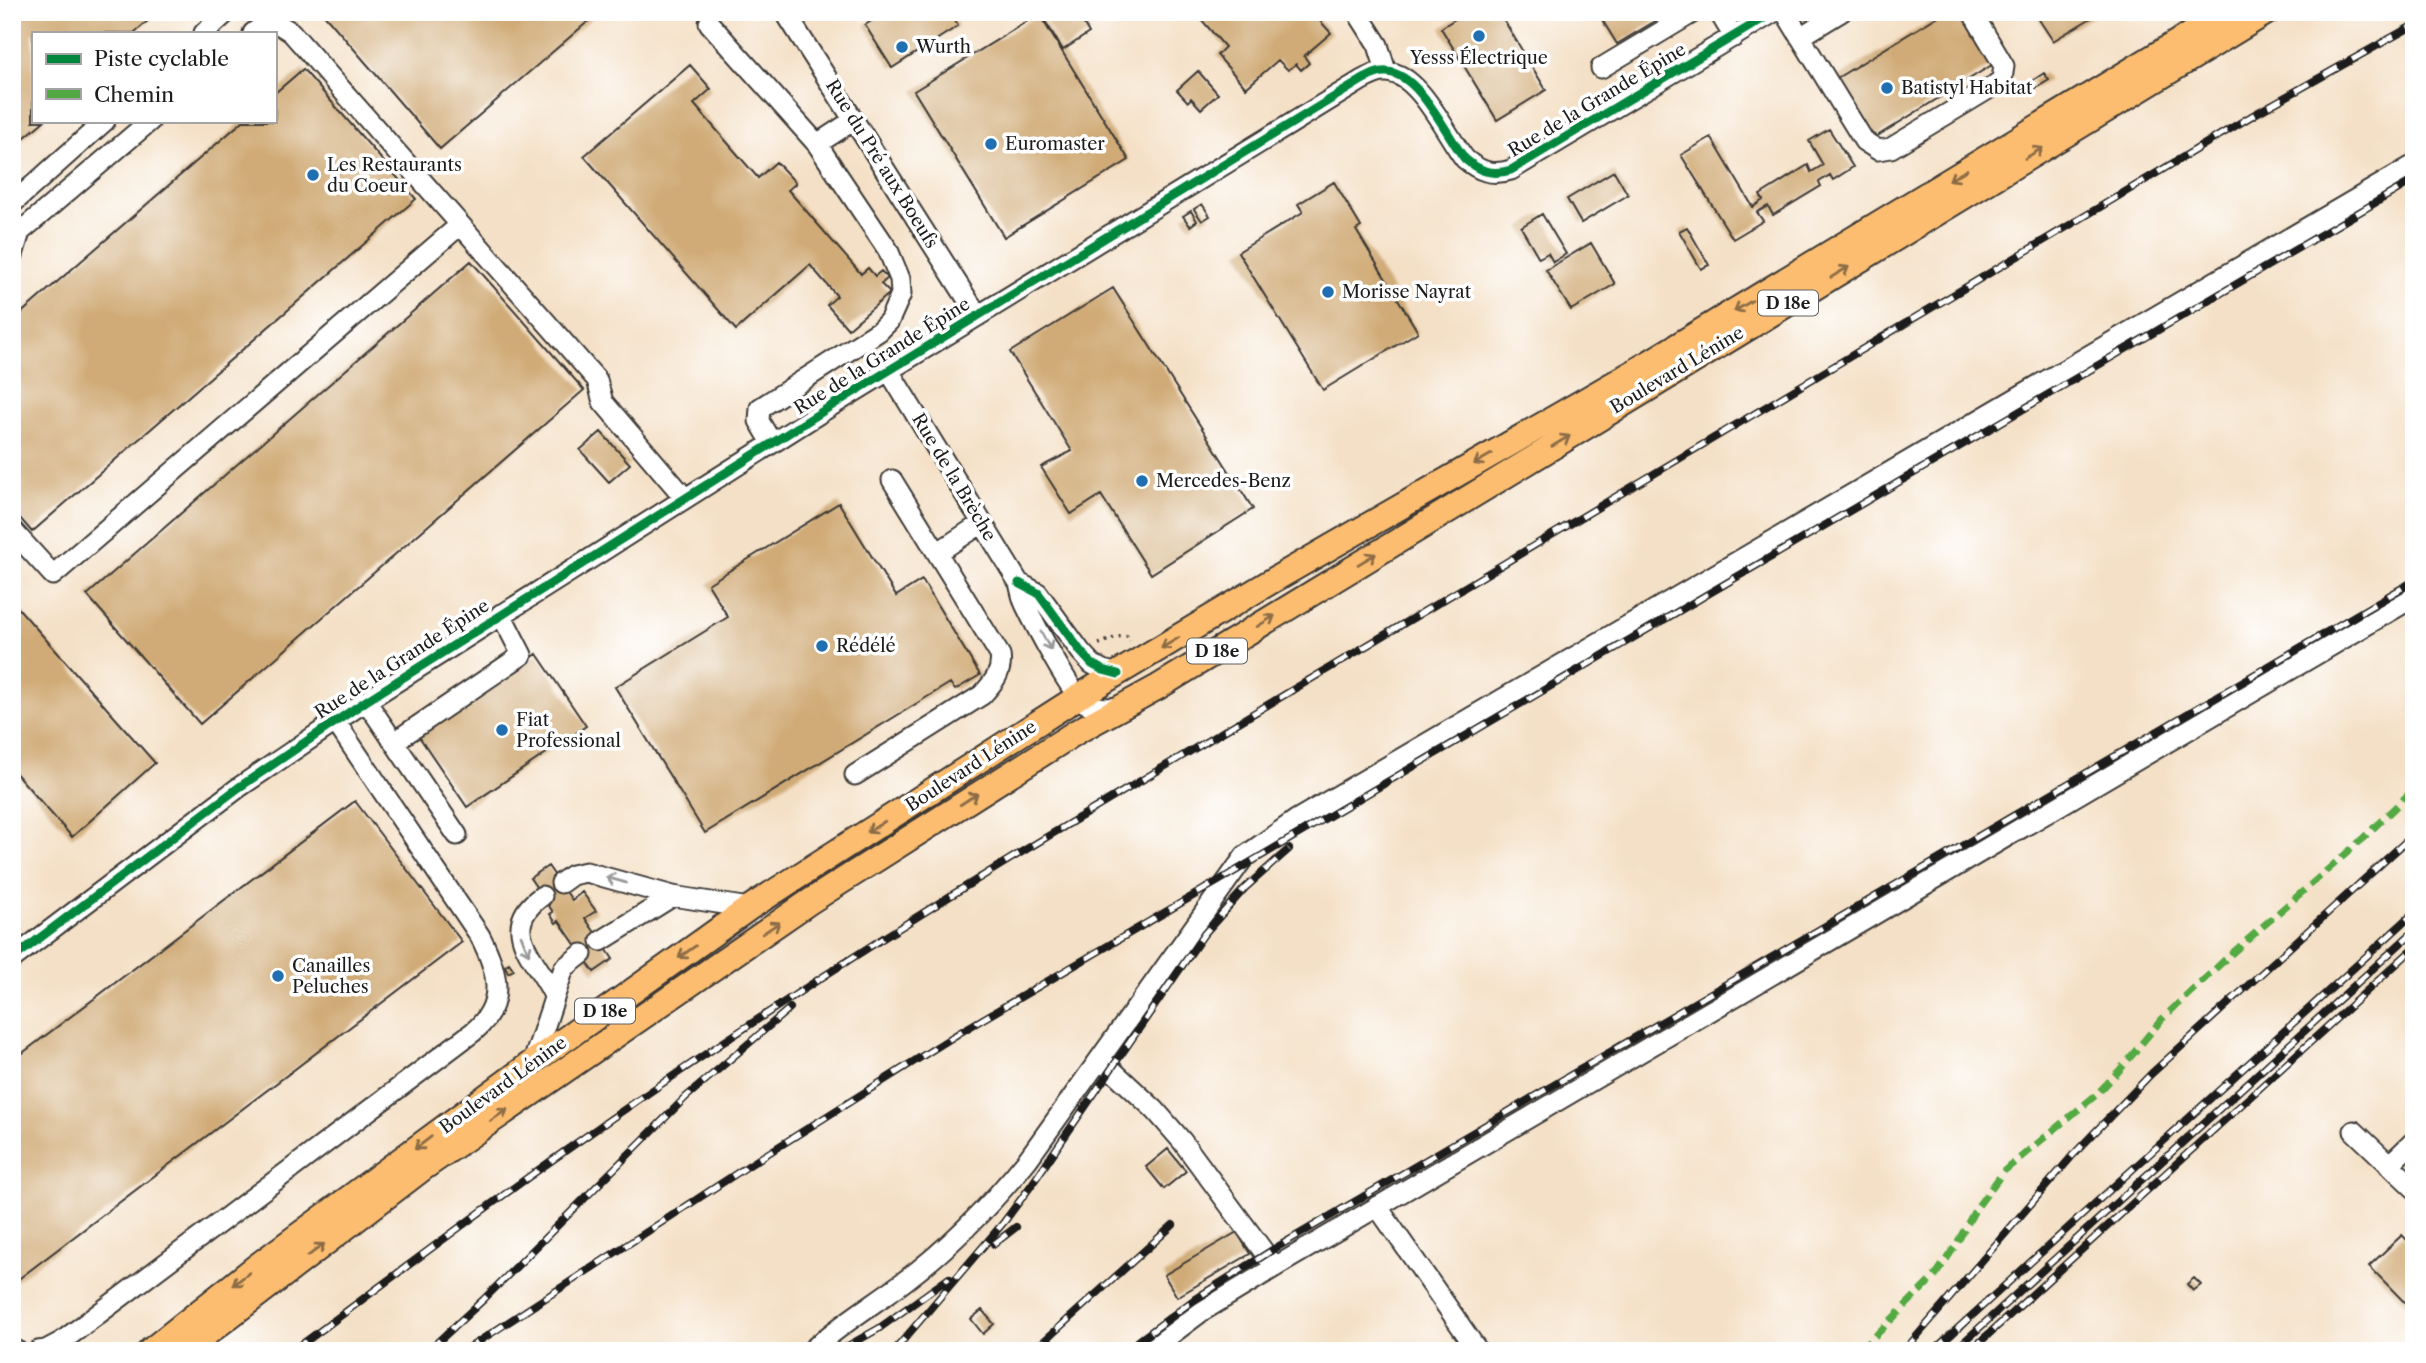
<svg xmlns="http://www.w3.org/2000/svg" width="2426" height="1363" font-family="'Libre Caslon Text',serif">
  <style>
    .building { fill: #d0ab77 }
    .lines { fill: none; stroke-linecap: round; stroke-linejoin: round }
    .minor-casing { stroke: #3c3936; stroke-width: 23 }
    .major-casing { stroke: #3c3936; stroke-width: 28 }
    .path { stroke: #3c3936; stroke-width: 3.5; stroke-dasharray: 2 5; stroke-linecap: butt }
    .minor { stroke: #fff; stroke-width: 19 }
    .major { stroke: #fcbd6f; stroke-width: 24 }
    .rail-casing { stroke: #1c1c1c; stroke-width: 8 }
    .rail { stroke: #fff; stroke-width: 5; stroke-dasharray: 16; stroke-linecap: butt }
    .quiet { stroke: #52a943; stroke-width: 7; stroke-dasharray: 14 7; stroke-linecap: butt }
    .cycleway-casing { stroke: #fff; stroke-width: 13 }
    .cycleway { stroke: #00873e; stroke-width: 9 }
    .oneway { stroke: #8c6c46 }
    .oneway2 { stroke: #999 }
    .poi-dot { fill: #1f6fb2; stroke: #fff; stroke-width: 2.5 }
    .labels { text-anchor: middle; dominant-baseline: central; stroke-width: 7; stroke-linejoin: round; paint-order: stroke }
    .shield { fill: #fff; stroke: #606060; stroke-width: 2 }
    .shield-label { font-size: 16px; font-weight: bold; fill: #1c1c1c }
    .poi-label { font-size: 18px; fill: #1c1c1c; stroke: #fff; text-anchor: start }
    .street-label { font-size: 18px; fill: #1c1c1c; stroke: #fff }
  </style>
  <rect width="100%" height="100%" fill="#fff"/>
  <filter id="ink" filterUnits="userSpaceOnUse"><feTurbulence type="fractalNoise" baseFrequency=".0143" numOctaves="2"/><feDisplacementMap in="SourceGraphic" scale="14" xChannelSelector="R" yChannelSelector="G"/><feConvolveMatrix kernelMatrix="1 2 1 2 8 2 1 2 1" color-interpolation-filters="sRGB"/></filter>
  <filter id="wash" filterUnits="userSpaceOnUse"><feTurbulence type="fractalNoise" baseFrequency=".00686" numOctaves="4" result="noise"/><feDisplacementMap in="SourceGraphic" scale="28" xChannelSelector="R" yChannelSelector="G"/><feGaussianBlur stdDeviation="1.57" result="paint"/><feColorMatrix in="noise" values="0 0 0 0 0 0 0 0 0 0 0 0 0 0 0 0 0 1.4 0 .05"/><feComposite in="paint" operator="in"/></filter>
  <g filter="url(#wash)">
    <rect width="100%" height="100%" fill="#f4e0c6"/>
    <g id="blocks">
      <path class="building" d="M 12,12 L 158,12 L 134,33 L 33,33 L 33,121 L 44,121 L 12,148 Z
        M 322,12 L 599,12 L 440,149 Z
        M 886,12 L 950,12 L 958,26 L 892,68 L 865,25 Z
        M 1050,12 L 1077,12 L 1089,33 L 1063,50 L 1045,21 L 1053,16 Z
        M 1195,12 L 1312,12 L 1331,33 L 1304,56 L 1309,63 L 1301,70 L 1296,64 L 1288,70 L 1278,60 L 1246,88 L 1217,55 L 1225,47 Z
        M 1466,12 L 1499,12 L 1546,90 L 1497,120 L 1441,28 Z
        M 1611,12 L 1670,12 L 1617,44 L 1601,18 Z
        M 1945,12 L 1964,12 L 1995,63 L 1874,138 L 1837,78 Z
        M 2039,12 L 2101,12 L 2053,41 L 2036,15 Z
        M 1039,14 L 1129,160 L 1004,237 L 914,91 Z
        M 690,65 L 711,89 L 694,104 L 758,178 L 776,162 L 796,183 L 788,190 L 861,274 L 868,268 L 875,276 L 881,271 L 888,278 L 881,284 L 890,293 L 848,329 L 827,305 L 837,296 L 810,265 L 736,330 L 584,156 Z
        M 303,69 L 416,199 L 32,532 L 12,509 L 12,321 L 243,121 L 275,121 L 275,93 Z
        M 1198,71 L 1218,94 L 1201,109 L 1191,98 L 1188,102 L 1177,90 Z
        M 2044,73 L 2049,80 L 2036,88 L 2032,81 Z
        M 1829,129 L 1853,167 L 1833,180 L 1830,175 L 1819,182 L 1821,186 L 1773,215 L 1768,206 L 1757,212 L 1763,221 L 1733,239 L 1681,155 L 1711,137 L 1753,207 L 1763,200 L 1760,195 L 1808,165 L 1811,172 L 1823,165 L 1809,141 Z
        M 1614,171 L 1628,195 L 1581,223 L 1567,199 Z
        M 1334,182 L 1361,227 L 1356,230 L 1418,332 L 1323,390 L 1238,252 L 1303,212 L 1298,204 Z
        M 1202,204 L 1210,216 L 1202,221 L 1194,209 Z
        M 1191,211 L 1197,221 L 1190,226 L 1183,216 Z
        M 1542,214 L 1566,254 L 1553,262 L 1548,253 L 1539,258 L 1521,227 Z
        M 1687,227 L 1709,265 L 1701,269 L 1679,231 Z
        M 1591,243 L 1615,284 L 1571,310 L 1546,270 Z
        M 471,261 L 584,390 L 200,724 L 87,595 Z
        M 1113,288 L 1253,509 L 1151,574 L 1101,495 L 1071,514 L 1041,467 L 1072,451 L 1010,352 Z
        M 601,432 L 630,464 L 609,482 L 580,450 Z
        M 839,503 L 896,596 L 922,580 L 980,675 L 955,690 L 950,683 L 705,833 L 615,687 L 728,617 L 708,584 Z
        M 12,601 L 155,763 L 72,837 L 12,769 Z
        M 537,654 L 586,726 L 467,807 L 418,735 Z
        M 355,801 L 462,942 L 12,1284 L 12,1061 Z
        M 548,866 L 572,900 L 582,892 L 596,911 L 585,918 L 613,959 L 594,972 L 559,921 L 556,923 L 550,914 L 553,912 L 530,878 Z
        M 509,963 L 514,970 L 508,973 L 505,966 Z
        M 1168,1149 L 1186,1171 L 1164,1189 L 1146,1167 Z
        M 1237,1232 L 1250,1254 L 1177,1297 L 1164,1275 Z
        M 2402,1235 L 2414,1247 L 2414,1312 L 2369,1266 Z
        M 2194,1278 L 2201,1285 L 2193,1291 L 2187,1284 Z
        M 982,1310 L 994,1324 L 983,1334 L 971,1319 Z"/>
    </g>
  </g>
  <g filter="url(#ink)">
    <use href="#blocks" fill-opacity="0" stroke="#3c3936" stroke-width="2"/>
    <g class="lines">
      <g class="minor-casing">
        <path id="minor" d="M 785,12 L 978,316
          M 1357,12 L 1378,45 L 1386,71
          M 1719,12 L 1734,37
          M 1785,12 L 1864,141 L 1878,150 L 1891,148 L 1995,85 L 2002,79 L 2004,66 L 1972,12
          M 709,23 L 817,144 L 888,250 L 900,279 L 901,294 L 889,321 L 879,331 L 760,408 L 759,421 L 772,443
          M 204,33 L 227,12
          M 253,33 L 261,27 L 275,22 L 291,32 L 597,380 L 603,402 L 684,497
          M 1800,37 L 1841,12
          M 1601,68 L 1694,12
          M 817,144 L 854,120
          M 12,204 L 105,121
          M 12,258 L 20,232 L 150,121
          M 889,371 L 1019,583 C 1021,590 1022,598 1025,604 C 1033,621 1072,696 1085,703 C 1098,709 1110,708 1123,707
          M 12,530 L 53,575 L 460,225
          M 937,553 L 982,523
          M 1019,583 L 1038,593 L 1081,652 L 1092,664 L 1103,670 L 1118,674
          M 366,701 L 457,835
          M 394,742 L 522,655 L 501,614
          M 855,775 L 982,695 C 993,683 1003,672 1000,655 L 892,480
          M 561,883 L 572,875 L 586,872 L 673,896
          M 542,896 C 495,929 539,961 554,996
          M 601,941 L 673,896 L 749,908
          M 12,959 L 238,788 L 366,701 L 831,406 L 1362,80 C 1370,76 1378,71 1387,72 C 1420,74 1446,135 1465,159 C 1479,171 1492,176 1511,170 L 1774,12
          M 1100,1059 L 1155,1110 L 1182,1141 L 1275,1267
          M 533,1062 L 564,968 L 582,954
          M 2354,1131 L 2414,1188
          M 2389,1165 L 2414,1141
          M 1377,1206 L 1478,1351
          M 12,1350 L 17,1351
          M 38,1351 L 46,1350 L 61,1342 L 473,1032 C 507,1004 498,971 480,936 L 335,721
          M 811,1351 C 839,1325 871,1306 902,1283 C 949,1248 991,1205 1028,1159 L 1245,856 L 1296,820 L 2414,165
          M 1149,1351 L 1201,1312 L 1275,1267 C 1654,1043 2035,822 2414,597"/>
      </g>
      <g class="major-casing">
        <path id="major" d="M 150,1351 L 257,1266 L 533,1062 L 749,908 L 1078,697 L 1270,582 L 1629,375 L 2227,12
          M 184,1351 L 426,1166 L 809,902 L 1078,731 L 1158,687 L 2267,12"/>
      </g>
      <path class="path" d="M 1099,644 L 1117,637 L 1127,636 L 1130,641"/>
      <use href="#minor" class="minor"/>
      <use href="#major" class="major"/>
      <g class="rail-casing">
        <path id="rail" d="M 994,1244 L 1016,1227
          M 293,1351 C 381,1286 469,1219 558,1156 C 710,1048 866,947 1025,850 L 2100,207 L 2255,114 L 2414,25
          M 428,1351 L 483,1300 L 686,1097 L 790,1008
          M 464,1351 L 751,1164 L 959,1033 L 2414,180
          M 839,1351 L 878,1329 L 949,1278
          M 894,1351 L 1004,1222 L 1030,1187 L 1204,934 L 1245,888 L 1289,849
          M 1033,1351 L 1173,1225
          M 1125,1351 L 1195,1299 L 1274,1249 L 2414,581
          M 1904,1351 L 2073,1155 L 2151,1074 L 2414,834
          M 1933,1351 L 2414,913
          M 1954,1351 L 2414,931
          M 1970,1351 L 2414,948"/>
      </g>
      <use href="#rail" class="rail"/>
      <path class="quiet" d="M 1860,1351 L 1935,1276 L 1956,1245 L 1975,1210 L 2004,1171 L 2096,1095 L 2118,1072 L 2162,1019 L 2230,955 L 2356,845 L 2414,789"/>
      <g class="cycleway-casing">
        <path id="cycleway" d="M 1019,583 L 1038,593 L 1081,652 L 1092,664 L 1103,670 L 1118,674
          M 12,959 L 238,788 L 366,701 L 831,406 L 1362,80 C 1370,76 1378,71 1387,72 C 1420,74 1446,135 1465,159 C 1479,171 1492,176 1511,170 L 1774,12"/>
      </g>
      <use href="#cycleway" class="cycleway"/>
    </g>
    <defs><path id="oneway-shaft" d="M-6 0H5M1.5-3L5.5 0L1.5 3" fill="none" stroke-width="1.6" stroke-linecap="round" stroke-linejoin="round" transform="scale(1.75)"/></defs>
    <g class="oneway">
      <use href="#oneway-shaft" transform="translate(2034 153) rotate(-31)"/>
      <use href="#oneway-shaft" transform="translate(1958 175) rotate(149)"/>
      <use href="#oneway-shaft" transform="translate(1840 272) rotate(-31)"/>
      <use href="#oneway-shaft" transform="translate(1743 306) rotate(149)"/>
      <use href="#oneway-shaft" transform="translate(1561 441) rotate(-31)"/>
      <use href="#oneway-shaft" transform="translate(1483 459) rotate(150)"/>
      <use href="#oneway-shaft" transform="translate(1367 559) rotate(-31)"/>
      <use href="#oneway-shaft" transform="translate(1266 621) rotate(-32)"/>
      <use href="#oneway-shaft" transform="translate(1170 643) rotate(149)"/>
      <use href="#oneway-shaft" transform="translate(969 799) rotate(-33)"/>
      <use href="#oneway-shaft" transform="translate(876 827) rotate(147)"/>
      <use href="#oneway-shaft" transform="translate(771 928) rotate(-34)"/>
      <use href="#oneway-shaft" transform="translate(687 952) rotate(145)"/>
      <use href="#oneway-shaft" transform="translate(499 1115) rotate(-35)"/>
      <use href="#oneway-shaft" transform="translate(423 1143) rotate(143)"/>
      <use href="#oneway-shaft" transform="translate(316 1250) rotate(-37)"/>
      <use href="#oneway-shaft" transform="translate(241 1279) rotate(142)"/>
    </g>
    <g class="oneway2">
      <use href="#oneway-shaft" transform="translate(1046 641) rotate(61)"/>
      <use href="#oneway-shaft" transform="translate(616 880) rotate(-164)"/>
      <use href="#oneway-shaft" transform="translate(525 945) rotate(68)"/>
    </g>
  </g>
  <g class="poi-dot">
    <circle cx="1479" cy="36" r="7"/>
    <circle cx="902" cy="47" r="7"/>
    <circle cx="1887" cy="88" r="7"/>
    <circle cx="991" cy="144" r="7"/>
    <circle cx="313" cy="175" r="7"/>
    <circle cx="1328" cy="292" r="7"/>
    <circle cx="1142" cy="481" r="7"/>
    <circle cx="822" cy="646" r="7"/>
    <circle cx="502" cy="730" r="7"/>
    <circle cx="278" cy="976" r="7"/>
  </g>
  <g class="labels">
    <g class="shield">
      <rect x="1758" y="290.5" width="60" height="25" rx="5"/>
      <rect x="1187" y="638.5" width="60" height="25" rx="5"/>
      <rect x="575" y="998.5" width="60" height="25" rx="5"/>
    </g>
    <g class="shield-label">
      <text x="1788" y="303">D 18e</text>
      <text x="1217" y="651">D 18e</text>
      <text x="605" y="1011">D 18e</text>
    </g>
    <g class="poi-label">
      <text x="916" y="47">Wurth</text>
      <text x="1479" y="58" text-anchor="middle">Yesss Électrique</text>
      <text x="1901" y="88">Batistyl Habitat</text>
      <text x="1005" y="144">Euromaster</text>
      <text x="327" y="165">Les Restaurants<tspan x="327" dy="21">du Coeur</tspan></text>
      <text x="1342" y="292">Morisse Nayrat</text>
      <text x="1156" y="481">Mercedes-Benz</text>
      <text x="836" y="646">Rédélé</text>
      <text x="516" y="720">Fiat<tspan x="516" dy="21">Professional</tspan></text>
      <text x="292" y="966">Canailles<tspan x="292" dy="21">Peluches</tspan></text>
    </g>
    <g class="street-label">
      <text transform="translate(1597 100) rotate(-31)">Rue de la Grande Épine</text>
      <text transform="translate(882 164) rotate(58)">Rue du Pré aux Boeufs</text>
      <text transform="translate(882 356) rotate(-32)">Rue de la Grande Épine</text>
      <text transform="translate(1677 370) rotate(-31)">Boulevard Lénine</text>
      <text transform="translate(954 477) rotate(59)">Rue de la Brèche</text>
      <text transform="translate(402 659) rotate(-33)">Rue de la Grande Épine</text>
      <text transform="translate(971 766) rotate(-33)">Boulevard Lénine</text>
      <text transform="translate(503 1085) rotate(-36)">Boulevard Lénine</text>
    </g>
  </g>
  <rect width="2426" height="1363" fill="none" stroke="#fff" stroke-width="42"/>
  <rect x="32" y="32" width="245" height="91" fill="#ffffff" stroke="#a4a4a4" stroke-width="2"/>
  <rect x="46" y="54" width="35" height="10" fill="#00873e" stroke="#a4a4a4" stroke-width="2"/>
  <text x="94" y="66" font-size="21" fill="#1c1c1c">Piste cyclable</text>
  <rect x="46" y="89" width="35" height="10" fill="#52a943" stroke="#a4a4a4" stroke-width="2"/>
  <text x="94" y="102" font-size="21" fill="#1c1c1c">Chemin</text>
</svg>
